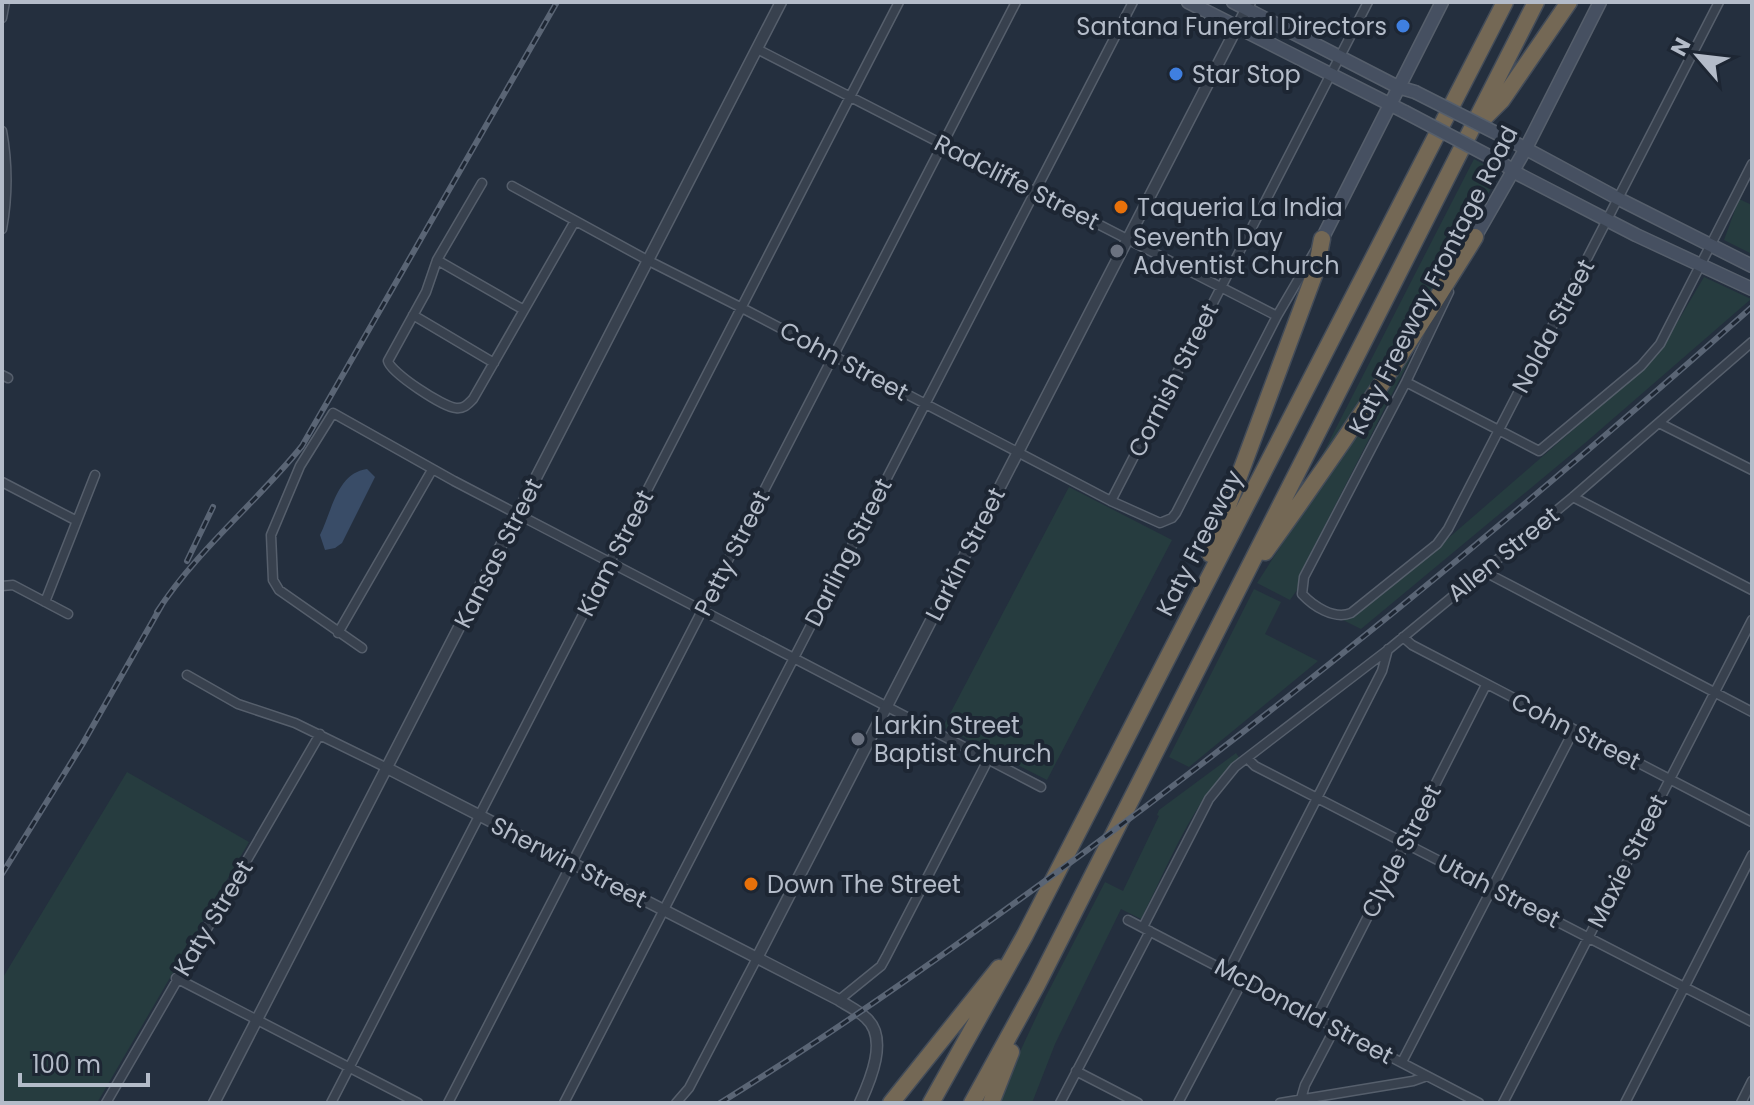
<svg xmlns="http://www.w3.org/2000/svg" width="1754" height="1105" font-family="Poppins,sans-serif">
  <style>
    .green { fill: #263c3f }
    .water { fill: #394c67 }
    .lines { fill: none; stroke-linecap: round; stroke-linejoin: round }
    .minor-casing { stroke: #565f6c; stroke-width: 11 }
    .tertiary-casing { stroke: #565f6c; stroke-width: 13 }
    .secondary-casing { stroke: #565f6c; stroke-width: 15 }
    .motorway-casing { stroke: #434c59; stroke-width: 19 }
    .minor { stroke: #38414e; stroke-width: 8 }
    .tertiary { stroke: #38414e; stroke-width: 10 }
    .secondary { stroke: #465061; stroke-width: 12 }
    .motorway { stroke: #746855; stroke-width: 16 }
    .rail-casing { stroke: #5a6575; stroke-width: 6 }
    .rail { stroke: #1d2633; stroke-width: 3; stroke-dasharray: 9; stroke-linecap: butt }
    .secondary-bridge-casing { stroke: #565f6c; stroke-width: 15; stroke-linecap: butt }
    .secondary-bridge { stroke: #465061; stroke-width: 12 }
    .shop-dot { fill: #3f7fe0; stroke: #1d2633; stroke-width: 3 }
    .food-dot { fill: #e8710a; stroke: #1d2633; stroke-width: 3 }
    .worship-dot { fill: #6b7280; stroke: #1d2633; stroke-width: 3 }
    .labels { text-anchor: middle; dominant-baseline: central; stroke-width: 8; stroke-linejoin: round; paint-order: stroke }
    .poi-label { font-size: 24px; fill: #b4bcc9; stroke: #1d2633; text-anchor: start }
    .street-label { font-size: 24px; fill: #b4bcc9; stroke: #1d2633 }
  </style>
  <rect width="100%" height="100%" fill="#242f3e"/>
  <path class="green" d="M 1474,159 L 1499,172 L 1498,176 L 1435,292 L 1316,467 Z
    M 1739,199 L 1752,205 L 1752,254 L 1724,240 Z
    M 1704,277 L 1751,299 L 1585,443 L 1361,629 L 1343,620 L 1414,568 L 1642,370 L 1664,345 Z
    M 1404,355 L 1410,359 L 1301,572 L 1297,590 L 1290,600 L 1257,583 Z
    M 1069,487 L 1172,540 L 1047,780 L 943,727 Z
    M 1254,589 L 1281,602 L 1265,634 L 1318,661 L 1189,767 L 1169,757 Z
    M 1236,753 L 1240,759 C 1194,795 1168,867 1141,919 L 1121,909 L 1055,1044 L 1032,1103 L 996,1103 L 1046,996 L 1105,882 L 1123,891 L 1159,816 L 1157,815 L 1159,810 Z
    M 127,772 L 249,842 L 97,1103 L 2,1103 L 2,979 Z"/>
  <path class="water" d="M 367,469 L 375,477 L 342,543 L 335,548 L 325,550 L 320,535 C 332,511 337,473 367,469 Z"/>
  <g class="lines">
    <g class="minor-casing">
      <path id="minor" d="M 2,18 L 5,2
        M 757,49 L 1277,316
        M 2,131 C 8,164 8,196 2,229
        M 482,183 L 437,260 L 426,292 L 388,361 C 391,373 443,407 456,408 C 464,409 468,404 473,399 L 575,221
        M 512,186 L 649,261 L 742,308 L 1111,501 L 1160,523 L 1172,518 L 1176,513 L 1277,316 L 1315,251
        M 437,260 L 524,310
        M 1449,292 L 1406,382 L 1304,577 L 1302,594 C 1313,606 1334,620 1351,613 L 1437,544 L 1448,529 L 1719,2
        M 413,315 L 494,363
        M 2,375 L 8,378
        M 1406,382 L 1539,451 L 1641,366 L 1660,344 L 1752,164
        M 1659,423 L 1752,470
        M 2,482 L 77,521
        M 1573,497 L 1752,590
        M 1111,501 L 1368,2
        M 1483,571 L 1752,712
        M 2,586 L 13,585 L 68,614
        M 45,602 L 95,475
        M 338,633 L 432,470
        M 1403,637 L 1412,645 L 1752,822
        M 362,648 L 279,590 L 273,580 L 271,535 L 300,466 L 333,413 L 454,481 L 1041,787
        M 187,675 L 238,704 L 295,723 L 387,768
        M 1247,758 L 1255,766 L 1752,1022
        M 1128,920 L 1479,1103
        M 1143,927 L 1209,799 L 1235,767 L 1389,649 L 1573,497 L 1752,342
        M 1228,972 L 1382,671 L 1388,649
        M 176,978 L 418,1103
        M 839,1000 L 881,966 L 886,957 L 988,760
        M 1316,1018 L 1486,685
        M 1402,1062 L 1574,730
        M 1076,1071 L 1138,1103
        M 1300,1102 L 1305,1085 L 1335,1028
        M 106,1103 L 320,734
        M 331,1103 L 899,2
        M 448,1103 L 1016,2
        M 564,1103 L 1133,2
        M 676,1103 L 689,1088 L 757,958
        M 1060,1103 L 1150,931
        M 1178,1103 L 1243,980
        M 1280,1103 L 1413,1081 L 1427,1076
        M 1503,1103 L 1752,620
        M 1625,1103 L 1752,855
        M 1741,1103 L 1752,1081"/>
    </g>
    <g class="tertiary-casing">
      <path id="tertiary" d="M 387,768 L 839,1000 C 848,1006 859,1011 866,1018 C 889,1038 870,1081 860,1103
        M 757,958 L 1250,2
        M 214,1103 L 781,2"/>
    </g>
    <g class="secondary-casing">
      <path id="secondary" d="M 1188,2 L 1405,112
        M 1233,2 L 1398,87 L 1415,92
        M 1506,138 L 1619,199 L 1752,266
        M 1500,162 L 1520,175 L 1636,235 L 1752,289
        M 1475,237 L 1525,150 L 1600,2
        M 1322,239 L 1442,2"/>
    </g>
    <g class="motorway-casing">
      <path id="motorway" d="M 1480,122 L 1502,100 L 1569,2
        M 1265,552 C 1339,450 1409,345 1475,237
        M 1210,554 L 1316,270 L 1322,239
        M 891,1103 L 999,968
        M 931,1103 L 1025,935 L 1505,2
        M 972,1103 L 1037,985 L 1536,2
        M 991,1103 L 1011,1052"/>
    </g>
    <use href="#minor" class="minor"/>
    <use href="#tertiary" class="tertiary"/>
    <use href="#secondary" class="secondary"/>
    <use href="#motorway" class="motorway"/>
    <g class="rail-casing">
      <path id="rail" d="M 187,561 L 213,507
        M 157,612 C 197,550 256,503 302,446 L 557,2
        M 2,874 L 82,745 L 163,603
        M 720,1103 C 845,1026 963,941 1082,854 C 1314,683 1536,499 1752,307"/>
    </g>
    <use href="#rail" class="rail"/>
    <g class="secondary-bridge-casing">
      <path id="secondary-bridge" d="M 1415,92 L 1506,138
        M 1405,112 L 1500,162"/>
    </g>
    <use href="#secondary-bridge" class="secondary-bridge"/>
  </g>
  <g class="shop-dot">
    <circle cx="1403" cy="26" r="8"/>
    <circle cx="1176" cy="74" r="8"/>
  </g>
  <g class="food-dot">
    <circle cx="1121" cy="207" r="8"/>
    <circle cx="751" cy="884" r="8"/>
  </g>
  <g class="worship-dot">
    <circle cx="1117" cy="251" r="8"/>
    <circle cx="858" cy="739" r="8"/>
  </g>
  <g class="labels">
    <g class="poi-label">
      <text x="1387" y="26" text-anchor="end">Santana Funeral Directors</text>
      <text x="1192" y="74">Star Stop</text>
      <text x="1137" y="207">Taqueria La India</text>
      <text x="1133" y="237">Seventh Day<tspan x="1133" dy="28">Adventist Church</tspan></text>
      <text x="874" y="725">Larkin Street<tspan x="874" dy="28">Baptist Church</tspan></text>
      <text x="767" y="884">Down The Street</text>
    </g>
    <g class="street-label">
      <text transform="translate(1017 182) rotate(27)">Radcliffe Street</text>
      <text transform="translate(1433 280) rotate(-63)">Katy Freeway Frontage Road</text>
      <text transform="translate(1553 326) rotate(-62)">Nolda Street</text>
      <text transform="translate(844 361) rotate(28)">Cohn Street</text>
      <text transform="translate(1173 380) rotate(-63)">Cornish Street</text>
      <text transform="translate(1199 543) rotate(-63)">Katy Freeway</text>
      <text transform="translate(848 552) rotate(-63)">Darling Street</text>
      <text transform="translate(498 553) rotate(-63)">Kansas Street</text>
      <text transform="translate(615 553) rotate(-63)">Kiam Street</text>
      <text transform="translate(732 553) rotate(-63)">Petty Street</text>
      <text transform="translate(965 554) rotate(-63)">Larkin Street</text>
      <text transform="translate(1503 554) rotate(-39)">Allen Street</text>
      <text transform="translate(1576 731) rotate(27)">Cohn Street</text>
      <text transform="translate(1401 851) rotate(-63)">Clyde Street</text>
      <text transform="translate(1627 861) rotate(-63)">Maxie Street</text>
      <text transform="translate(569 862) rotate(27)">Sherwin Street</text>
      <text transform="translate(1499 891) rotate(27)">Utah Street</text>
      <text transform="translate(213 918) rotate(-59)">Katy Street</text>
      <text transform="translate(1304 1011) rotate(28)">McDonald Street</text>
    </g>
  </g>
  <rect width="1754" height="1105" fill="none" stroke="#b4bcc9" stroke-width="8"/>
  <g transform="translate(1698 56) rotate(298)" stroke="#1d2633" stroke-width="6" paint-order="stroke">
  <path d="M0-6L14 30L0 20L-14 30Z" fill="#b4bcc9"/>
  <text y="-12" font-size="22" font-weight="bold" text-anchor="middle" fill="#b4bcc9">N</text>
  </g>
  <path d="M20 1073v12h128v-12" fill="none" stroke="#b4bcc9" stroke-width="4"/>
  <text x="32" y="1073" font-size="24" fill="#b4bcc9" stroke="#1d2633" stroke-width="6" paint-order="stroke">100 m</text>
</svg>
